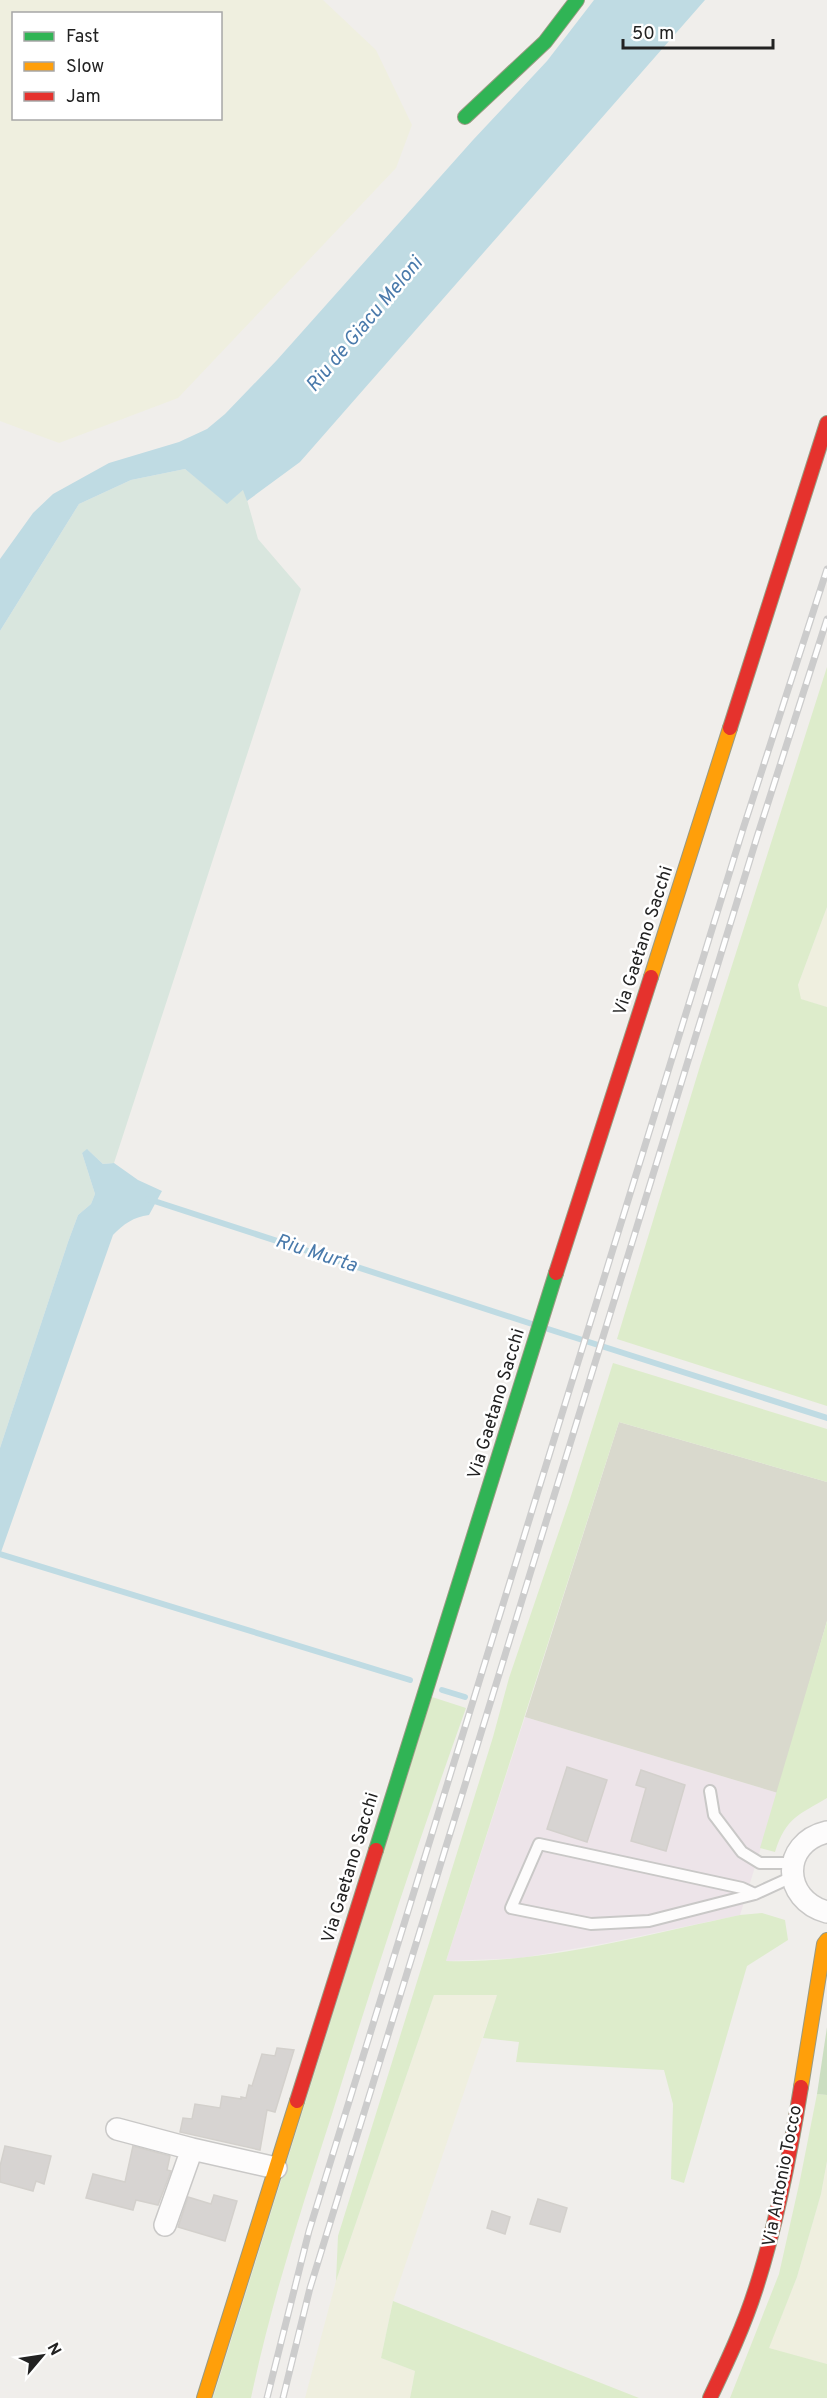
<svg xmlns="http://www.w3.org/2000/svg" width="827" height="2398" font-family="Overpass,sans-serif">
  <style>
    .industrial { fill: #ede4e9 }
    .construction { fill: #d9d9cd }
    .farmland { fill: #efefdf; fill-rule: evenodd }
    .grass { fill: #ddeccb }
    .forest { fill: #cbdec1 }
    .wetland { fill: #d9e6de }
    .water { fill: #bfdbe3 }
    .lines { fill: none; stroke-linecap: round; stroke-linejoin: round }
    .stream { stroke: #bfdbe3; stroke-width: 6 }
    .building { fill: #d7d4d2; stroke: #d3d0cc; stroke-width: 1.5 }
    .lane-casing { stroke: #c9c8c7; stroke-width: 14 }
    .street-casing { stroke: #c9c8c7; stroke-width: 24 }
    .fast-casing { stroke: #999a82; stroke-width: 16 }
    .slow-casing { stroke: #999a82; stroke-width: 16 }
    .jam-casing { stroke: #999a82; stroke-width: 16 }
    .lane { stroke: #fdfcfc; stroke-width: 10 }
    .street { stroke: #fdfcfc; stroke-width: 21 }
    .fast { stroke: #30b455; stroke-width: 14 }
    .slow { stroke: #ff9f0a; stroke-width: 14 }
    .jam { stroke: #e5322d; stroke-width: 14 }
    .rail-casing { stroke: #ccc; stroke-width: 7 }
    .rail { stroke: #fff; stroke-width: 4.5; stroke-dasharray: 14; stroke-linecap: butt }
    .labels { text-anchor: middle; dominant-baseline: central; stroke-width: 5; stroke-linejoin: round; paint-order: stroke }
    .street-label { font-size: 18px; fill: #222; stroke: #fff }
    .water-label { font-size: 20px; font-style: italic; fill: #4a7aab; stroke: #fff }
  </style>
  <rect width="100%" height="100%" fill="#f0eeeb"/>
  <path class="industrial" d="M 525,1717 L 778,1793 L 740,1915 L 607,1943 L 521,1958 L 446,1961 Z"/>
  <path class="construction" d="M 619,1422 L 827,1482 L 827,1621 L 778,1793 L 525,1717 Z"/>
  <path class="farmland" d="M 0,0 L 323,0 L 376,50 L 412,125 L 396,168 L 178,398 L 59,443 L 0,421 ZM 14,14 L 220,14 L 220,118 L 14,118 Z
    M 827,907 L 827,1007 L 800,999 L 798,985 Z
    M 434,1995 L 497,1995 L 393,2301 L 381,2358 L 415,2371 L 410,2398 L 305,2398 L 336,2281 Z
    M 827,2161 L 827,2364 L 768,2349 L 797,2277 L 821,2194 Z"/>
  <path class="grass" d="M 827,667 L 827,907 L 798,985 L 801,999 L 827,1007 L 827,1406 L 617,1339 L 700,1066 Z
    M 613,1363 L 827,1429 L 827,1482 L 619,1422 L 446,1961 C 543,1964 645,1935 740,1915 L 762,1913 L 785,1920 L 788,1940 L 747,1966 L 684,2183 L 671,2179 L 673,2104 L 664,2070 L 516,2062 L 519,2042 L 483,2038 L 497,1995 L 434,1995 L 336,2281 L 338,2236 L 493,1737 L 509,1678 L 570,1499 Z
    M 827,1621 L 827,1798 C 799,1815 786,1817 775,1852 L 760,1848 Z
    M 432,1697 L 466,1708 C 418,1842 374,1977 332,2114 C 302,2207 271,2302 251,2398 L 213,2398 Z
    M 817,2094 L 827,2095 L 827,2161 L 821,2194 L 797,2277 L 769,2348 L 827,2364 L 827,2398 L 730,2398 L 779,2274 L 800,2180 Z
    M 393,2301 L 639,2398 L 410,2398 L 415,2371 L 381,2358 Z"/>
  <path class="forest" d="M 827,2027 L 827,2095 L 817,2094 Z"/>
  <path class="wetland" d="M 185,469 L 227,503 L 244,489 L 258,539 L 301,589 L 114,1163 L 103,1164 L 88,1150 L 82,1153 L 95,1194 L 91,1204 L 78,1215 L 68,1242 L 0,1448 L 0,631 L 79,504 L 131,480 Z"/>
  <path class="water" d="M 594,0 L 705,0 L 300,462 L 247,501 L 243,490 L 227,504 L 185,469 L 131,480 L 79,504 L 0,631 L 0,559 L 33,513 L 53,494 L 109,463 L 179,442 L 207,429 L 225,414 L 277,360 L 473,140 L 547,61 Z
    M 87,1149 L 103,1164 L 114,1163 L 138,1180 L 162,1191 L 149,1215 C 133,1217 124,1224 113,1235 L 0,1555 L 0,1448 L 68,1242 L 78,1215 L 91,1204 L 95,1194 L 82,1153 Z"/>
  <g class="lines">
    <path class="stream" d="M 148,1199 L 532,1324
      M 548,1329 L 827,1418
      M 0,1554 L 410,1680
      M 442,1690 L 465,1697"/>
  </g>
  <path class="building" d="M 567,1767 L 607,1780 L 587,1842 L 547,1829 Z
    M 641,1770 L 685,1785 L 666,1851 L 631,1841 L 646,1788 L 636,1785 Z
    M 277,2048 L 294,2050 L 275,2112 L 267,2110 L 260,2150 L 180,2132 L 183,2118 L 192,2119 L 195,2104 L 220,2108 L 222,2096 L 241,2099 L 241,2097 L 246,2098 L 249,2085 L 252,2086 L 262,2054 L 275,2056 Z
    M 5,2146 L 51,2156 L 44,2184 L 36,2181 L 33,2191 L 0,2182 L 0,2166 Z
    M 133,2146 L 170,2156 L 167,2170 L 171,2171 L 158,2205 L 136,2200 L 133,2210 L 86,2198 L 93,2174 L 125,2182 Z
    M 214,2195 L 237,2201 L 225,2241 L 178,2227 L 188,2197 L 211,2204 Z
    M 538,2199 L 567,2208 L 560,2232 L 530,2224 Z
    M 492,2211 L 510,2217 L 505,2234 L 487,2228 Z"/>
  <g class="lines">
    <g class="lane-casing">
      <path id="lane" d="M 710,1791 L 714,1815 L 742,1852 L 760,1863 L 793,1863
        M 755,1894 L 742,1888 L 539,1844 L 511,1908 L 591,1924 L 649,1921 L 755,1894 L 792,1877"/>
    </g>
    <g class="street-casing">
      <path id="street" d="M 827,1832 C 780,1843 782,1900 827,1912
        M 117,2129 L 192,2149 L 276,2168
        M 165,2225 L 192,2149"/>
    </g>
    <g class="fast-casing">
      <path id="fast" d="M 465,117 L 545,42 L 577,0
        M 376,1850 L 556,1273"/>
    </g>
    <g class="slow-casing">
      <path id="slow" d="M 651,977 L 730,728
        M 801,2087 L 824,1944 L 827,1940
        M 204,2398 L 297,2101"/>
    </g>
    <g class="jam-casing">
      <path id="jam" d="M 730,728 L 827,423
        M 556,1273 L 651,977
        M 297,2101 L 376,1850
        M 710,2398 C 727,2362 744,2326 756,2288 C 777,2223 790,2155 801,2087"/>
    </g>
    <use href="#lane" class="lane"/>
    <use href="#street" class="street"/>
    <use href="#fast" class="fast"/>
    <use href="#slow" class="slow"/>
    <use href="#jam" class="jam"/>
    <g class="rail-casing">
      <path id="rail" d="M 267,2398 L 309,2231 L 743,829 L 827,569
        M 283,2398 L 310,2288 L 757,837 L 827,619"/>
    </g>
    <use href="#rail" class="rail"/>
  </g>
  <g class="labels">
    <g class="street-label">
      <text transform="translate(644 941) rotate(-72)">Via Gaetano Sacchi</text>
      <text transform="translate(497 1404) rotate(-73)">Via Gaetano Sacchi</text>
      <text transform="translate(351 1868) rotate(-73)">Via Gaetano Sacchi</text>
      <text transform="translate(783 2176) rotate(-79)">Via Antonio Tocco</text>
    </g>
    <g class="water-label">
      <text transform="translate(365 325) rotate(-50)">Riu de Giacu Meloni</text>
      <text transform="translate(316 1254) rotate(18)">Riu Murta</text>
    </g>
  </g>
  <rect x="12" y="12" width="210" height="108" fill="#ffffff" stroke="#a7a7a7" stroke-width="1.5"/>
  <rect x="24" y="32" width="30" height="9" fill="#30b455" stroke="#a7a7a7" stroke-width="1.5"/>
  <text x="66" y="42" font-size="18" fill="#222222">Fast</text>
  <rect x="24" y="62" width="30" height="9" fill="#ff9f0a" stroke="#a7a7a7" stroke-width="1.5"/>
  <text x="66" y="72" font-size="18" fill="#222222">Slow</text>
  <rect x="24" y="92" width="30" height="9" fill="#e5322d" stroke="#a7a7a7" stroke-width="1.5"/>
  <text x="66" y="102" font-size="18" fill="#222222">Jam</text>
  <g transform="translate(42 2356) rotate(61)" stroke="#ffffff" stroke-width="4.5" paint-order="stroke">
  <path d="M0-4.5L10 22L0 15L-10 22Z" fill="#222222"/>
  <text y="-9" font-size="16" font-weight="bold" text-anchor="middle" fill="#222222">N</text>
  </g>
  <path d="M623 39v9h150v-9" fill="none" stroke="#222222" stroke-width="3"/>
  <text x="632" y="39" font-size="18" fill="#222222" stroke="#ffffff" stroke-width="4.5" paint-order="stroke">50 m</text>
</svg>
